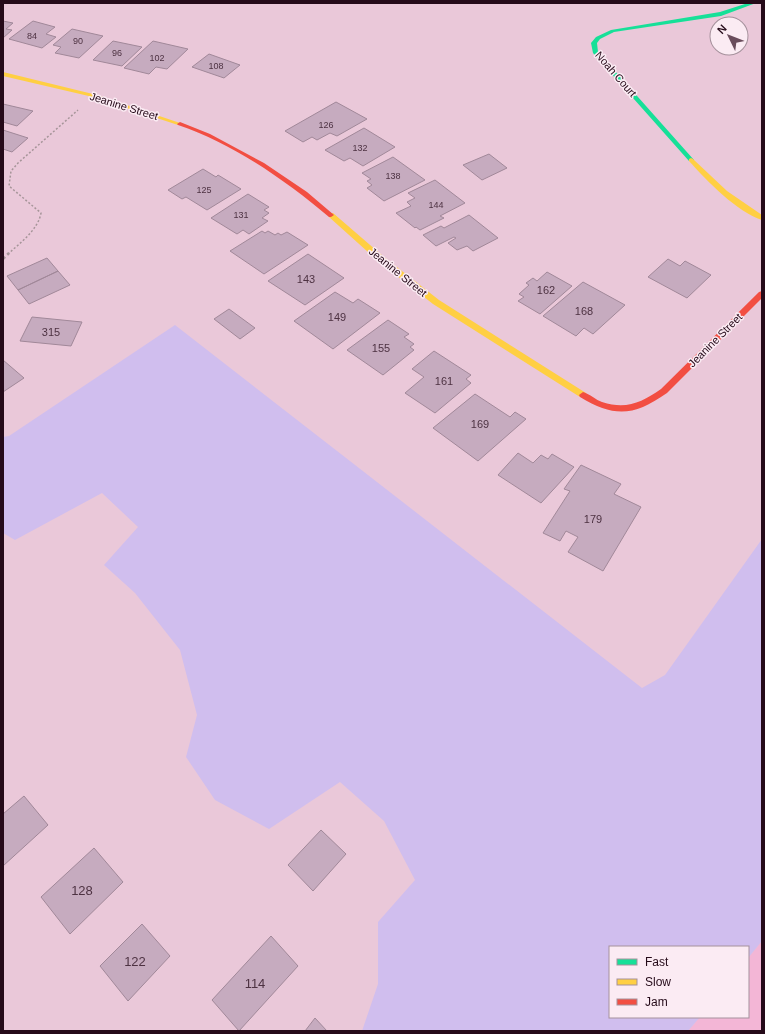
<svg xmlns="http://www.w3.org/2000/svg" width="765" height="1034" font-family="Arial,sans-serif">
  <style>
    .built { fill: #f3b6d6 }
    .green { fill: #d0beee }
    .building { fill: #c6abbf; stroke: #a18899 }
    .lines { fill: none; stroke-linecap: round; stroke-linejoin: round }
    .path-far1 { stroke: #a69599; stroke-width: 1.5; stroke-dasharray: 2 2; stroke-linecap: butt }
    .path { stroke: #a69599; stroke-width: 2.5; stroke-dasharray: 3 3; stroke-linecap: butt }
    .fast { fill: #16e098; fill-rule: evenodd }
    .slow { fill: #ffcf43; fill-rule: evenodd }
    .jam { fill: #f24e42; fill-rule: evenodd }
    .labels { text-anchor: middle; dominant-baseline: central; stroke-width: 3; stroke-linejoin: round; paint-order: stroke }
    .far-number-label { font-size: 9px; fill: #4d3242 }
    .far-street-label { font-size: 11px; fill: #250a19; stroke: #fbebf3 }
    .number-label { font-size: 11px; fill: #4d3242 }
    .near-number-label { font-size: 13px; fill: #4d3242 }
  </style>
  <rect width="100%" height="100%" fill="#eac8d9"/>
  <path class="built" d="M 762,941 L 762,1031 L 688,1031 L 700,1017 L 748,1017 L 748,958 Z"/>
  <path class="green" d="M 175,325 L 642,688 L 665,675 L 762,539 L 762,941 L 748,958 L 748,947 L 610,947 L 610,1017 L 700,1017 L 688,1031 L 362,1031 L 378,984 L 378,922 L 415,880 L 384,821 L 340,782 L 269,829 L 215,800 L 186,757 L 197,715 L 180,650 L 135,593 L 104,565 L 138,527 L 102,493 L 15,540 L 3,533 L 3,437 L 9,436 Z"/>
  <path class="building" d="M 3,21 L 13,23 L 6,29 L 12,30 L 3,38 Z
    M 33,21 L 55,27 L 46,34 L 56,37 L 42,48 L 9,39 Z
    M 72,29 L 103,36 L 79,58 L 55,53 L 61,47 L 53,45 Z
    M 113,41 L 142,47 L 122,66 L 93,60 Z
    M 153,41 L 188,49 L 167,69 L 156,67 L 149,74 L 124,68 Z
    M 209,54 L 240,65 L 224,78 L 192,67 Z
    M 336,102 L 367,119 L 337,136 L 330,133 L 317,140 L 312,137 L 303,142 L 285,131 Z
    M 3,104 L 33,111 L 17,126 L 3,122 Z
    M 364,128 L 395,147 L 363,166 L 350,158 L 344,161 L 325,150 Z
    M 3,130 L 28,138 L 12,152 L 3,149 Z
    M 489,154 L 507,168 L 482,180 L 463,165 Z
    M 393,157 L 425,180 L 384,201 L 367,188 L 372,185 L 367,181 L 371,179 L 362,173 Z
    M 203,169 L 216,177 L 218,175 L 241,189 L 207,210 L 186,197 L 182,199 L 168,190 Z
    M 435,180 L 465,203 L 440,216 L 444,218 L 420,230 L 416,227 L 415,228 L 396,213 L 411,206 L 407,202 L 415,198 L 408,193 Z
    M 248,194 L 269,207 L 264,210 L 269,213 L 262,218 L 268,221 L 249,234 L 243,230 L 237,234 L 211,218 Z
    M 469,215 L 498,238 L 473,251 L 467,246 L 457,250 L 448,243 L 456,238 L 454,237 L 436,246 L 423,235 L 441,226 L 444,228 Z
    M 262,231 L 265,233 L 268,231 L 275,235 L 278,233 L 281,235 L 287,232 L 308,245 L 264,274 L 230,251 Z
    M 308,254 L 344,278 L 305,305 L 268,281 Z
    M 47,258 L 58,271 L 18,290 L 7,276 Z
    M 668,259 L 680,266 L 685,261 L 711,275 L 687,298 L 648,277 Z
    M 58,271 L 70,285 L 29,304 L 18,290 Z
    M 547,272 L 572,286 L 540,314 L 518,301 L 524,297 L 519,294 L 529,285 L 526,283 L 533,278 L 537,281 Z
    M 583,282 L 625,305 L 593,334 L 584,328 L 576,336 L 543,316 Z
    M 335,292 L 353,303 L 358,299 L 380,313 L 333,349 L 294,321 Z
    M 229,309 L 255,328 L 240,339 L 214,319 Z
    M 32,317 L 82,322 L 71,346 L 20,341 Z
    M 388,320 L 409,334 L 404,337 L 414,344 L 410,347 L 414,350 L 383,375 L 347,350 Z
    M 434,351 L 471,375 L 466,379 L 471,383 L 435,413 L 405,393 L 424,377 L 412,369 Z
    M 3,360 L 24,378 L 3,392 Z
    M 475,394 L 510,417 L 515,412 L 526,419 L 478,461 L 433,428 Z
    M 518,453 L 533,463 L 541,455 L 548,459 L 552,454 L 574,467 L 541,503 L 498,475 Z
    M 581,465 L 621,484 L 614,494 L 641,507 L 603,571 L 568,552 L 578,537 L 566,531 L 560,541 L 543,533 L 570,491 L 564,489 Z
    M 24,796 L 48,825 L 3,866 L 3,814 Z
    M 321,830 L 346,854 L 313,891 L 288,865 Z
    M 94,848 L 123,882 L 70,934 L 41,897 Z
    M 142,924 L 170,956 L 128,1001 L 100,966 Z
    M 271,936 L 298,966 L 239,1031 L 212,1000 Z
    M 315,1018 L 327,1031 L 305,1031 Z"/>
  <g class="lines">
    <path class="path-far1" d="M 8,254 C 20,243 38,230 41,213 L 9,186 L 11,171 L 18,163 L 78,110"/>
    <path class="path" d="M 3,259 L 9,253"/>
    <path class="fast" d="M 748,3 L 756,3 L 721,16 L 614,32 L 600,39 L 597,43 L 598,52 L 694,160 L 689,161 L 593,53 L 591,43 L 596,37 L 611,30 L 720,12 Z"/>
    <path class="slow" d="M 3,72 L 97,95 L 183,124 L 178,125 L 93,97 L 3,76 Z
      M 691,158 L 693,159 L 727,191 L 762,215 L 762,220 C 737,212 707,181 689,161 L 689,159 Z
      M 329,213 L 333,213 L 384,257 L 439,300 L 586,393 L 587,395 L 586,397 L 580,397 L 433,304 L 378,261 L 329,217 Z"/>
    <path class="jam" d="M 180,122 L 210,134 L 264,163 L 307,192 L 334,215 L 331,217 L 329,217 C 285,180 232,143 178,125 L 177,124 Z
      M 762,291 L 762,298 L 667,393 C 634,416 615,418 580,397 L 579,395 L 583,392 C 590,394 596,400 602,402 C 627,410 642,402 661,389 L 759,292 Z"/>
  </g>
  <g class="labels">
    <g class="far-number-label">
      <text x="32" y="36">84</text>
      <text x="78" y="41">90</text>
      <text x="117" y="53">96</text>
      <text x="157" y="58">102</text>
      <text x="216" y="66">108</text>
      <text x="326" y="125">126</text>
      <text x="360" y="148">132</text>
      <text x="393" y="176">138</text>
      <text x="204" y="190">125</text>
      <text x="436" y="205">144</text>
      <text x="241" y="215">131</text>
    </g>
    <g class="far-street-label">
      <text transform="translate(616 74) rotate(49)">Noah Court</text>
      <text transform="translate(124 106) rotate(17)">Jeanine Street</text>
      <text transform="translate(398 272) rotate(39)">Jeanine Street</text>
      <text transform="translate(715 340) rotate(-45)">Jeanine Street</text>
    </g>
    <g class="number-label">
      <text x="306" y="279">143</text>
      <text x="546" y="290">162</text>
      <text x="584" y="311">168</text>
      <text x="337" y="317">149</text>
      <text x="51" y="332">315</text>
      <text x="381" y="348">155</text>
      <text x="444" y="381">161</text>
      <text x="480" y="424">169</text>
      <text x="593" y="519">179</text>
    </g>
    <g class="near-number-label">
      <text x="82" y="890">128</text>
      <text x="135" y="961">122</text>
      <text x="255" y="983">114</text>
    </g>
  </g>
  <rect width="765" height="1034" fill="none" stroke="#250a19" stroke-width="8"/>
  <rect x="609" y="946" width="140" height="72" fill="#fbebf3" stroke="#a5919c"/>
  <rect x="617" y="959" width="20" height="6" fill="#16e098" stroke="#a5919c"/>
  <text x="645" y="966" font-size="12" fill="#250a19">Fast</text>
  <rect x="617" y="979" width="20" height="6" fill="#ffcf43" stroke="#a5919c"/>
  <text x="645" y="986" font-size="12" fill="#250a19">Slow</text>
  <rect x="617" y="999" width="20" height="6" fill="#f24e42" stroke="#a5919c"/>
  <text x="645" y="1006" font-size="12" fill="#250a19">Jam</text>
  <g transform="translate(729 36) rotate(313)"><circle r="19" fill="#fbebf3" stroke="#a5919c"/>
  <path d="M0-3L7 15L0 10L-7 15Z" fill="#6a4c5c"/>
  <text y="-6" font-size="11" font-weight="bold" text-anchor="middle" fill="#250a19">N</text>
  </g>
</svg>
